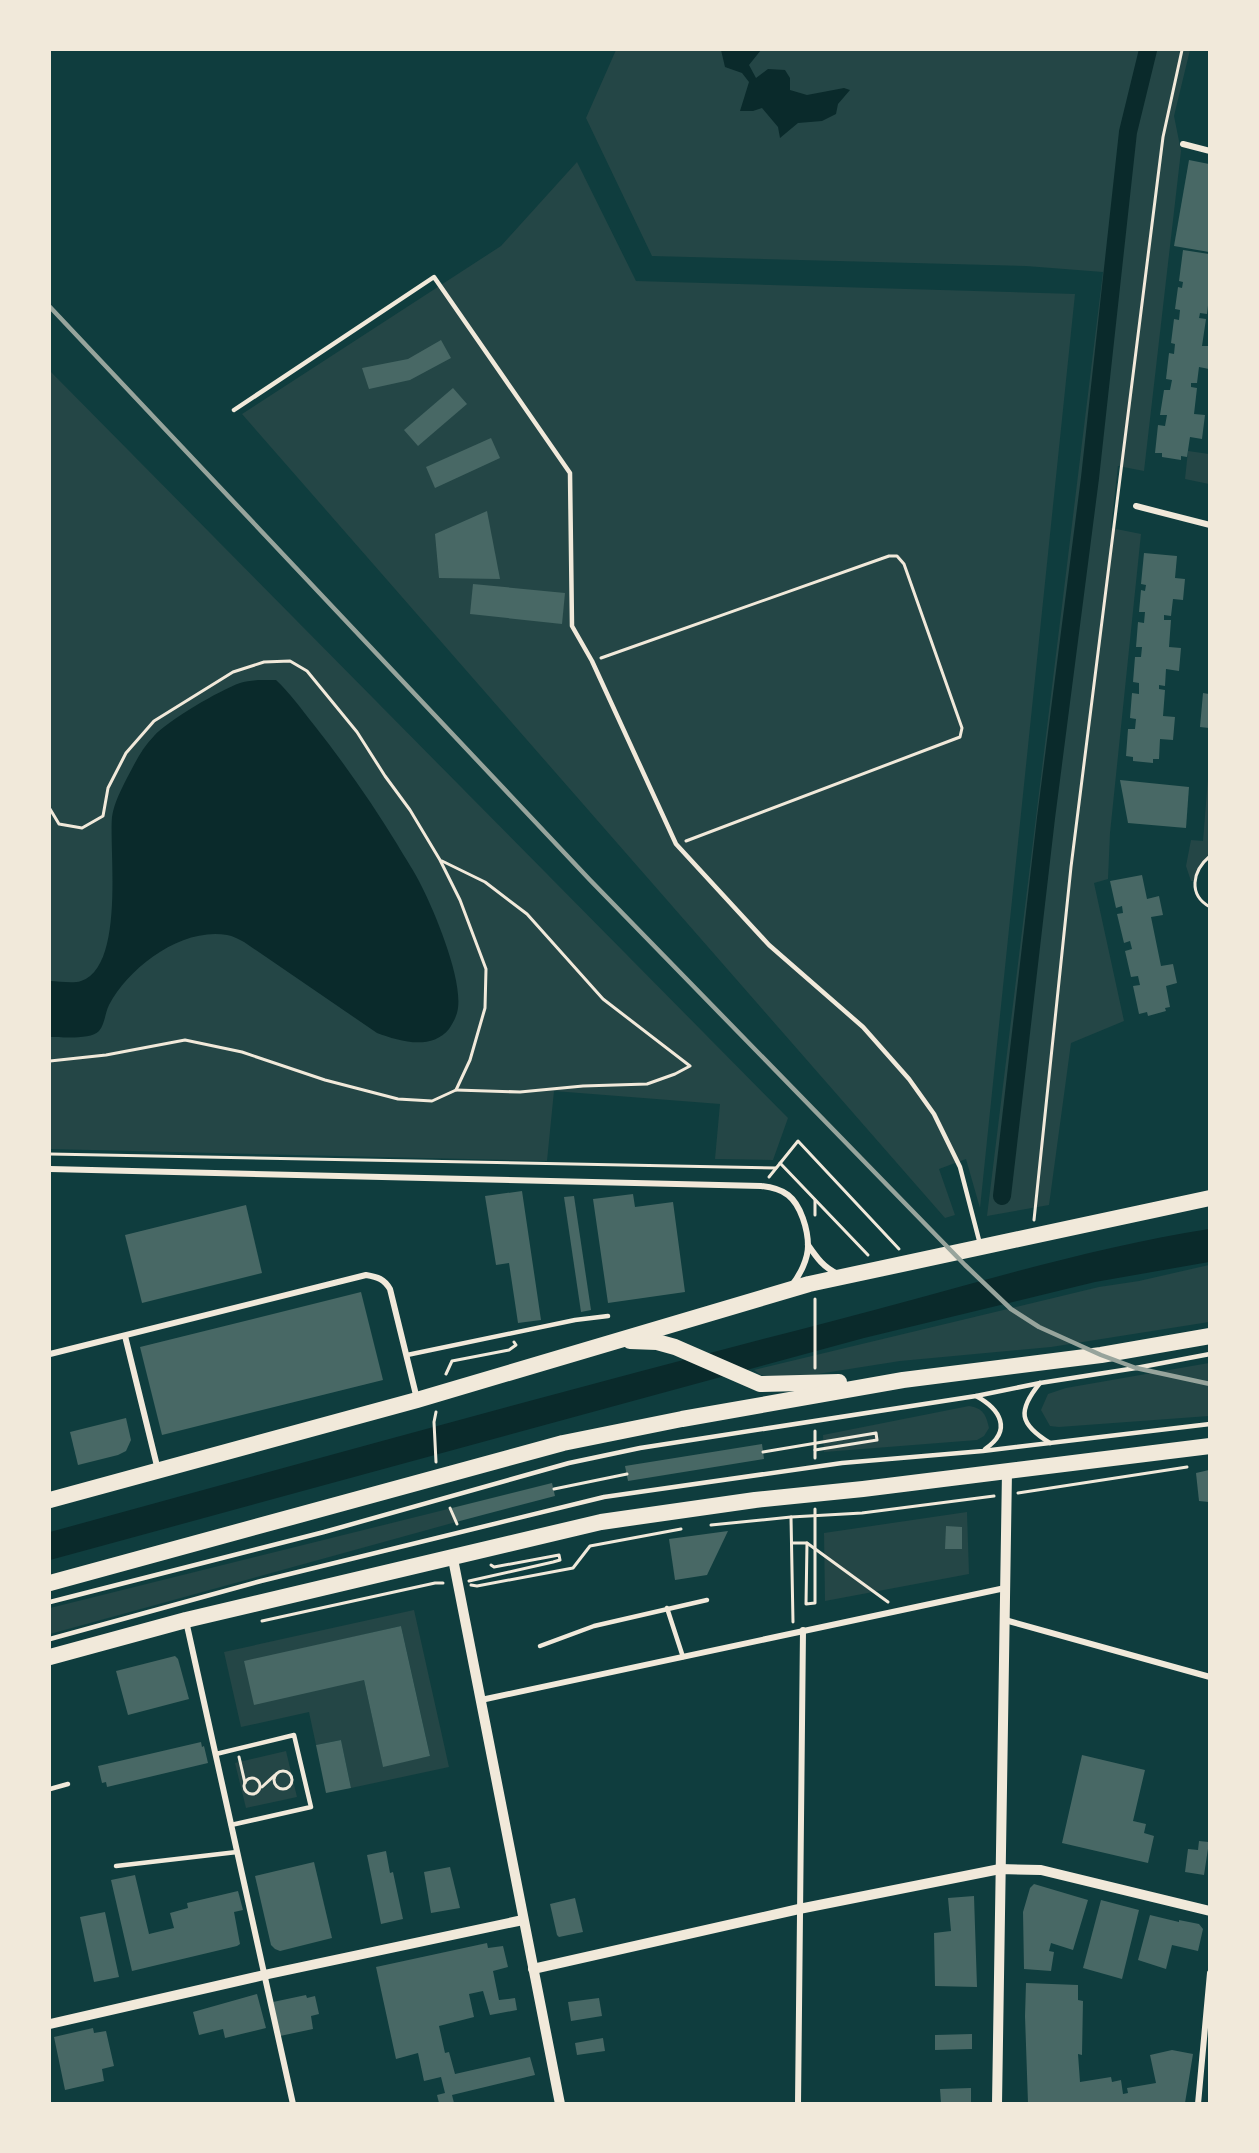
<svg xmlns="http://www.w3.org/2000/svg" width="1259" height="2153" viewBox="0 0 1259 2153" font-family="'DM Sans',sans-serif">
<style>
.green{fill:#244646;fill-rule:evenodd}
.water{fill:#0a2a2b}
.lines{fill:none;stroke-linecap:round;stroke-linejoin:round}
.canal{stroke:#0a2a2b;stroke-width:18}
.building{fill:#486865}
.path{stroke:#f1e9da;stroke-width:3}
.service{stroke:#f1e9da;stroke-width:4.5}
.minor{stroke:#f1e9da;stroke-width:6}
.tertiary{stroke:#f1e9da;stroke-width:10}
.trunk{stroke:#f1e9da;stroke-width:16}
.rail{stroke:#97a49c;stroke-width:4.5}
</style>
<rect width="100%" height="100%" fill="#0f3d3e"/>
<!-- green -->
<g class="green">
<polygon points="616,50 1190,50 1174,116 1181,151 1144,471 1118,466 1111,528 1141,534 1110,833 1108,879 1094,883 1124,1021 1071,1043 1049,1205 987,1216 1103,272 1026,266 652,256 586,118"/>
<polygon points="577,162 636,281 1075,294 980,1208 966,1159 939,1169 955,1215 945,1218 242,414 501,246"/>
<polygon points="50,371 788,1118 773,1160 715,1159 720,1104 554,1091 547,1161 50,1149"/>
<polygon points="1188,451 1209,454 1209,484 1185,479"/>
<polygon points="1209,766 1209,856 1200,865 1194,881 1191,881 1186,866 1191,840 1203,841"/>
<polygon points="1209,1265 1209,1322 1051,1347 900,1361 805,1376 782,1378 761,1375 754,1370 1099,1287 1139,1281"/>
<polygon points="1209,1363 1209,1416 1059,1427 1050,1426 1041,1410 1048,1394 1066,1388"/>
<path d="M969,1406C983,1408 986,1415 989,1428L984,1436L977,1440L824,1452L823,1435Z"/>
<polygon points="452,1508 456,1522 50,1634 50,1608"/>
<polygon points="967,1512 969,1574 825,1601 824,1533"/>
<path d="M414,1610L449,1767L351,1788L341,1740L316,1745L309,1712L241,1727L224,1652ZM401,1626L430,1756L383,1766L364,1680L244,1662Z"/>
<polygon points="286,1751 297,1797 246,1808 235,1763"/>
</g>
<!-- water -->
<g class="water">
<polygon points="721,50 761,50 749,65 756,78 768,69 785,70 790,78 790,90 807,95 844,88 850,90 838,104 836,114 822,121 798,123 780,138 778,127 762,108 753,111 740,111 749,82 742,73 725,67"/>
<path d="M258,680H276C290,693 302,710 314,725C344,763 372,803 397,844C405,858 415,872 422,887C436,915 462,978 458,1008C457,1016 453,1023 449,1029C431,1051 399,1041 377,1033L244,942C238,939 233,936 227,935C182,927 129,967 109,1005C105,1013 105,1024 99,1031C91,1040 61,1037 50,1037V981C59,981 72,984 81,981C125,966 109,852 112,817C114,803 121,790 127,778C135,763 142,748 154,736C167,721 220,690 240,683C245,681 252,681 258,680Z"/>
<path d="M1209,1229V1262L1095,1282L864,1338L50,1560V1532C309,1461 569,1389 829,1322C955,1290 1081,1249 1209,1229Z"/>
</g>
<g class="lines">
<!-- canal -->
<polyline class="canal" points="1002,1196 1046,818 1090,478 1128,132 1148,50"/>
</g>
<!-- building -->
<g class="building">
<polygon points="1189,160 1209,164 1209,252 1174,246"/>
<polygon points="1183,250 1209,254 1209,297 1207,314 1200,313 1199,318 1206,319 1202,346 1209,346 1209,369 1199,367 1197,383 1191,383 1191,387 1197,388 1194,414 1205,415 1202,439 1190,437 1187,457 1181,456 1181,460 1162,457 1162,453 1155,453 1158,425 1165,426 1167,415 1160,415 1164,390 1170,390 1172,380 1166,379 1169,353 1174,354 1175,344 1171,343 1174,319 1179,320 1180,310 1175,309 1178,287 1182,288 1183,282 1179,281"/>
<polygon points="441,340 451,358 410,380 369,389 362,368 408,359"/>
<polygon points="453,388 467,404 418,446 404,430"/>
<polygon points="491,438 500,458 435,488 426,467"/>
<polygon points="487,511 500,579 439,578 435,534"/>
<polygon points="1144,553 1177,556 1175,578 1185,579 1183,600 1173,599 1171,616 1164,615 1164,620 1171,620 1169,647 1181,648 1179,671 1166,669 1165,686 1159,685 1159,689 1165,690 1163,716 1175,717 1173,740 1160,739 1159,759 1153,759 1153,763 1133,761 1133,757 1126,756 1128,729 1135,729 1136,719 1130,718 1132,693 1139,694 1139,683 1133,682 1135,657 1141,657 1142,647 1136,647 1138,622 1144,623 1145,612 1139,612 1141,590 1145,591 1146,585 1141,584"/>
<polygon points="473,584 565,593 562,624 470,614"/>
<polygon points="1203,693 1209,694 1209,728 1200,727"/>
<polygon points="1120,780 1189,787 1186,828 1128,823"/>
<polygon points="1142,875 1147,899 1159,896 1163,915 1151,917 1161,966 1173,964 1177,983 1166,986 1170,1007 1165,1008 1166,1011 1148,1016 1147,1012 1139,1014 1133,986 1140,985 1138,976 1131,977 1125,951 1132,949 1130,941 1124,943 1117,914 1123,913 1122,906 1116,908 1110,881"/>
<polygon points="522,1191 541,1320 518,1323 509,1263 496,1265 485,1196"/>
<polygon points="633,1194 635,1207 673,1202 685,1292 608,1303 593,1199"/>
<polygon points="574,1196 591,1310 581,1312 564,1197"/>
<polygon points="246,1205 262,1273 142,1303 125,1235"/>
<polygon points="361,1292 383,1380 162,1435 140,1347"/>
<polygon points="126,1418 131,1440 126,1451 118,1455 78,1465 70,1432"/>
<polygon points="762,1444 764,1459 628,1481 625,1466"/>
<polygon points="1209,1470 1209,1502 1199,1501 1196,1473"/>
<polygon points="552,1483 555,1496 456,1522 452,1508"/>
<polygon points="946,1526 962,1527 962,1549 945,1549"/>
<polygon points="728,1531 707,1575 675,1580 669,1539"/>
<polygon points="401,1626 430,1756 383,1767 364,1680 254,1705 244,1661"/>
<polygon points="175,1656 178,1659 189,1699 128,1715 116,1671"/>
<polygon points="341,1740 351,1788 326,1793 316,1745"/>
<polygon points="201,1742 202,1747 204,1746 208,1763 107,1787 106,1782 102,1783 98,1766"/>
<polygon points="1082,1755 1145,1770 1133,1821 1146,1824 1144,1833 1154,1836 1148,1863 1062,1843"/>
<polygon points="1199,1841 1209,1842 1204,1875 1185,1872 1188,1849 1198,1850"/>
<polygon points="386,1851 390,1873 393,1872 403,1919 381,1924 367,1855"/>
<polygon points="314,1862 332,1938 280,1951 275,1949 271,1945 255,1876"/>
<polygon points="450,1867 460,1908 431,1913 424,1872"/>
<polygon points="135,1875 149,1934 174,1928 170,1913 188,1908 187,1903 238,1891 243,1910 234,1912 240,1944 237,1946 132,1971 111,1880"/>
<polygon points="1034,1884 1088,1900 1073,1950 1051,1943 1049,1951 1054,1952 1051,1971 1024,1969 1023,1912 1030,1888"/>
<polygon points="974,1896 977,1987 935,1986 934,1933 951,1931 948,1898"/>
<polygon points="575,1898 583,1932 559,1937 557,1935 550,1904"/>
<polygon points="1101,1900 1139,1910 1122,1979 1083,1968"/>
<polygon points="105,1912 119,1977 94,1982 80,1917"/>
<polygon points="1150,1915 1179,1922 1179,1920 1199,1924 1203,1929 1198,1951 1172,1945 1166,1969 1138,1960"/>
<polygon points="487,1943 488,1948 503,1946 508,1967 493,1971 499,2000 515,1998 517,2010 490,2015 483,1991 469,1994 474,2017 439,2026 445,2053 449,2052 455,2074 530,2057 535,2075 452,2095 454,2103 439,2103 437,2095 445,2093 441,2077 424,2081 418,2053 396,2059 376,1967"/>
<polygon points="1026,1983 1078,1985 1078,2000 1083,2001 1082,2055 1078,2054 1080,2082 1111,2077 1112,2082 1121,2080 1123,2094 1128,2093 1127,2088 1156,2083 1150,2055 1172,2050 1193,2054 1185,2103 1028,2103 1025,2016"/>
<polygon points="257,1994 266,2028 225,2038 223,2029 199,2035 193,2012"/>
<polygon points="306,1995 307,1998 315,1996 319,2014 311,2016 313,2029 280,2036 273,2002"/>
<polygon points="599,1998 602,2016 571,2021 568,2002"/>
<polygon points="93,2028 94,2033 106,2031 114,2066 102,2069 104,2081 65,2090 54,2037"/>
<polygon points="972,2034 972,2049 935,2050 935,2035"/>
<polygon points="603,2038 605,2051 577,2055 575,2043"/>
<polygon points="971,2088 971,2103 941,2103 940,2089"/>
</g>
<g class="lines">
<!-- path -->
<g class="path">
<polyline points="601,658 889,556 897,556 904,564 962,728 960,737 686,841"/>
<polyline points="50,809 59,824 82,828 103,816 108,788 126,753 154,721 233,672 264,662 290,661 307,671 357,732 385,776 410,810 440,860 460,900 486,969 485,1008 470,1060 456,1090 432,1101 398,1099 325,1080 242,1052 185,1040 106,1055 50,1061"/>
<path d="M1210,856C1192,871 1188,895 1210,907"/>
<polyline points="442,861 485,882 527,914 603,999 690,1066 675,1074 647,1084 583,1086 520,1092 456,1090"/>
<polyline points="50,1154 776,1168"/>
<polyline points="780,1163 868,1255"/>
<polyline points="769,1177 798,1141 899,1249"/>
<polyline points="815,1200 815,1215"/>
<polyline points="1034,1220 1071,867 1163,137 1182,50"/>
<polyline points="815,1299 815,1368"/>
<polyline points="446,1374 452,1361 509,1350 516,1345 514,1342"/>
<polyline points="436,1412 434,1422 436,1462"/>
<polyline points="815,1431 815,1458"/>
<polyline points="763,1452 876,1433 877,1440 815,1450"/>
<polyline points="554,1489 627,1474"/>
<polyline points="1018,1493 1187,1467"/>
<polyline points="450,1508 457,1524"/>
<polyline points="791,1517 793,1622"/>
<polyline points="711,1525 791,1517 862,1513 994,1496"/>
<polyline points="792,1543 807,1543 888,1602"/>
<polyline points="807,1543 806,1604 815,1603 815,1509"/>
<polyline points="469,1581 553,1562 560,1560 559,1555 494,1567 491,1565"/>
<polyline points="471,1585 477,1586 573,1568 590,1546 681,1529"/>
<polyline points="262,1621 435,1583 443,1583"/>
<polyline points="239,1757 245,1783"/>
<circle cx="283" cy="1780" r="9"/>
<circle cx="252" cy="1786" r="8"/>
<polyline points="262,1787 275,1775"/>
</g>
<!-- service -->
<g class="service">
<polyline points="234,410 434,277 570,473 572,626 592,661 676,844 769,945 863,1027 909,1079 934,1114 960,1167 980,1244"/>
<polyline points="407,1355 575,1320 608,1316"/>
<path d="M1040,1383C1017,1411 1019,1424 1050,1443"/>
<path d="M976,1396C1000,1409 1013,1430 985,1449"/>
<polyline points="50,1602 324,1532 569,1463 640,1448 976,1396 1040,1383 1136,1368 1210,1354"/>
<polyline points="667,1608 683,1657"/>
<polyline points="50,1639 261,1581 604,1497 842,1463 983,1451 1210,1424"/>
<polyline points="540,1646 594,1626 707,1600"/>
<polyline points="216,1754 294,1735 311,1807 231,1825"/>
<polyline points="50,1789 68,1784"/>
<polyline points="116,1866 237,1852"/>
</g>
<!-- minor -->
<g class="minor">
<polyline points="1183,144 1210,151"/>
<polyline points="1136,506 1210,525"/>
<path d="M50,1169L761,1186C771,1187 780,1189 788,1195C801,1205 808,1230 808,1246C808,1259 800,1275 792,1285"/>
<path d="M808,1245C817,1258 824,1268 838,1274"/>
<polyline points="125,1336 158,1470"/>
<path d="M50,1354L366,1275C378,1277 384,1279 390,1289L417,1399"/>
<polyline points="1005,1620 1210,1677"/>
<polyline points="186,1621 293,2104"/>
<polyline points="481,1700 1005,1588"/>
<polyline points="798,2104 803,1630"/>
<polyline points="1198,2104 1210,1973"/>
</g>
<!-- tertiary -->
<g class="tertiary">
<polyline points="453,1559 560,2104"/>
<polyline points="533,1969 799,1909 1000,1869 1041,1870 1210,1911"/>
<polyline points="50,2024 264,1975 523,1920"/>
<polyline points="997,2104 1007,1471"/>
</g>
<!-- trunk -->
<g class="trunk">
<polyline points="630,1341 657,1342 675,1347 760,1384 839,1382"/>
<polyline points="50,1500 417,1400 809,1284 1210,1198"/>
<polyline points="50,1583 563,1443 682,1419 903,1380 1101,1355 1210,1336"/>
<polyline points="50,1657 186,1620 601,1522 755,1500 863,1489 1210,1446"/>
</g>
<!-- rail -->
<polyline class="rail" points="50,307 590,880 965,1265 1011,1309 1039,1327 1101,1355 1136,1368 1210,1384"/>
</g>
<!-- border -->
<rect width="1259" height="2153" fill="none" stroke="#f1e9da" stroke-width="102"/>
</svg>
